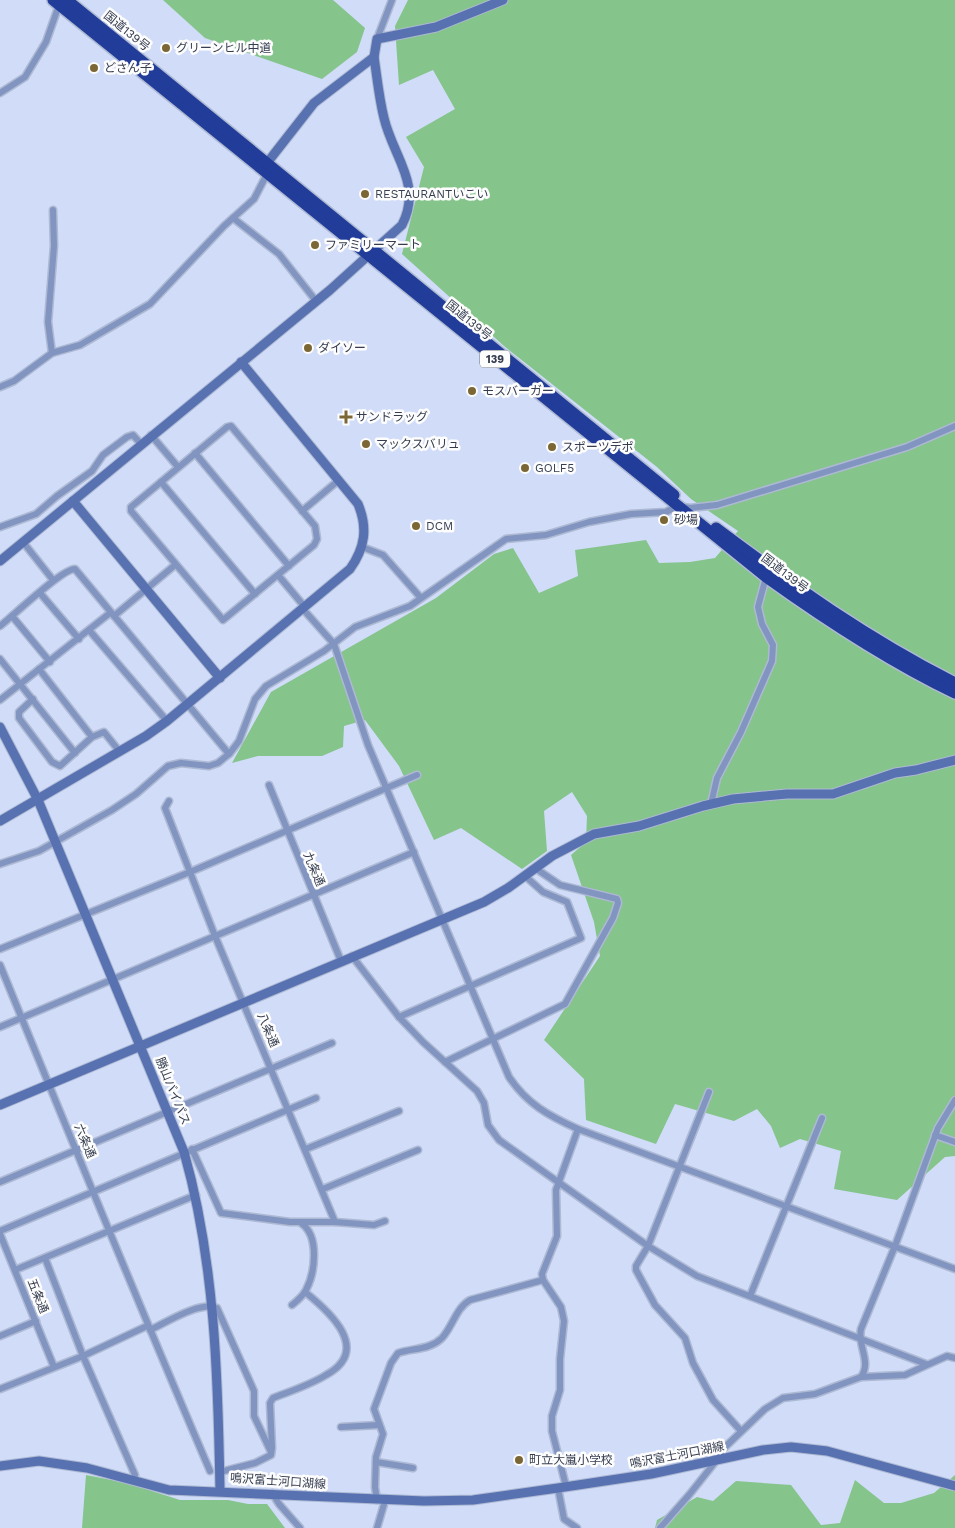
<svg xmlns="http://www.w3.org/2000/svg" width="955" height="1528" viewBox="0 0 955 1528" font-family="'Work Sans','Noto Sans JP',sans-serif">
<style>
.green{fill:#85c48b}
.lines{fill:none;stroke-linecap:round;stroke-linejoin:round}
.street-casing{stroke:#aeb9d3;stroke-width:9}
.secondary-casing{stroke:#aeb9d3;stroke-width:11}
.highway-casing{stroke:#aeb9d3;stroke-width:14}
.street{stroke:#8295c1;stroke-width:6}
.secondary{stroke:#5771b1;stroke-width:9}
.highway{stroke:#213c99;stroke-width:11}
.poi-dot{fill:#7b6635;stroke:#fdfdfd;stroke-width:2}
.labels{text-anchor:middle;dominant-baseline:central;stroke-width:5;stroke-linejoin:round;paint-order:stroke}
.shield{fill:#fdfdfd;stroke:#717783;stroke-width:1}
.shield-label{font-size:11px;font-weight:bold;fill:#353d4f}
.street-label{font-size:12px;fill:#353d4f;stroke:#fdfdfd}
.poi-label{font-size:12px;fill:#353d4f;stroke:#fdfdfd;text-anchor:start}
</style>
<rect width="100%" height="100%" fill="#d0dcf8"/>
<!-- green -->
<g class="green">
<polygon points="163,0 333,0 365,28 357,52 322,79 205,38"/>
<polygon points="408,0 955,0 955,1156 945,1157 897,1200 834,1189 841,1151 800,1139 780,1148 771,1126 757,1109 734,1121 675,1104 656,1144 586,1120 584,1079 544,1040 600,956 594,922 571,855 586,842 587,816 572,792 544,811 547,851 522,869 461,828 434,840 399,766 365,720 344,726 343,747 322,756 258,756 232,763 271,692 436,598 494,554 513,548 539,593 578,576 575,550 646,540 659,563 690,562 715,558 738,531 691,499 657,467 504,346 402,254 424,167 406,137 455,109 433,70 399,85 395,26"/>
<polygon points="86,1475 127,1483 180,1500 228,1500 248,1504 267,1504 285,1528 82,1528"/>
<polygon points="955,1475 955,1528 655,1528 657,1520 697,1497 713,1501 736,1481 791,1485 821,1525 840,1523 855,1480 884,1503 901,1503 934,1493"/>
</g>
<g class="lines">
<defs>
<g id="street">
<polyline points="377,39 392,0"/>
<polyline points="0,93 25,77 46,42 59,5"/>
<polyline points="233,218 279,254 316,301"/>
<polyline points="52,353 48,322 54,246 53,210"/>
<polyline points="0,387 14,381 52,353 80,345 150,304 224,226 254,199 267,174"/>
<polygon points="231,426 315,526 317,539 314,545 223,620 131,511 131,507 227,427"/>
<polyline points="151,435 178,467"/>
<polyline points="195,453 289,566"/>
<polyline points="161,482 255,594"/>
<polyline points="302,511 339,480"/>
<polyline points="0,527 36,514 57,496 92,471 103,455 127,437 133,435 141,444"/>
<polyline points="23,542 53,580"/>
<polyline points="362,547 383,555 421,598"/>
<polyline points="278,575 304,606"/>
<polyline points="40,593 79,639"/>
<path d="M302,608L334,644L368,745L509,1077C527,1104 549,1116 578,1129"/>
<polyline points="12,616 50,662"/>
<polyline points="114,616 175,565"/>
<path d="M0,626C13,616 63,568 75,569L229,754"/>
<polyline points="89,630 167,721"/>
<polyline points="0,659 75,753"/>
<polyline points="39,669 92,737"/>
<polyline points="33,699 19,712 19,718 52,762 60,766 92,737 104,732 120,752"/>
<polyline points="0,700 110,613"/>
<polyline points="269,785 341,961"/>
<polyline points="169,801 165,808 215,936 335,1222 374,1225 385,1221"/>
<polyline points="711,804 717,778 741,732 772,661 773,645 762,624 758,607 766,577"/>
<polyline points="0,864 39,851 112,810 136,794 168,766 181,763 209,766 218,763 230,753 239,741 255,699 266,686 324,651 355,627 410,606 506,539 546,535 589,522 631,514 666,512 677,506 690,508 717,505 907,447 955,426"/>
<polyline points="0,949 190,872 417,775"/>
<polyline points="352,956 399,1017 423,1042 477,1091 484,1103 488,1125 499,1140 648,1246 697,1276 926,1364"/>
<path d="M0,965C69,1134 138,1303 210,1471"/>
<polyline points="399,1017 581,938 567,902 543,892 525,876"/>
<polyline points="0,1027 414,852"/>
<polyline points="445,1062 565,1004 613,918 618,903 617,899 560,885 535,868"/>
<polyline points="709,1092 648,1246 636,1266 636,1270 655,1305 685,1338 693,1363 713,1400 741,1431"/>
<polyline points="935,1135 955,1142"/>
<polyline points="192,1149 221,1213 290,1222 335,1222"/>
<polyline points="306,1149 399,1111"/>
<polyline points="0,1182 332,1043"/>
<polyline points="323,1189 418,1150"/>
<polyline points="0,1231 316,1098"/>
<polyline points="0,1234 54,1367"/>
<polyline points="45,1258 83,1356 135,1475 134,1481"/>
<polyline points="15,1270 196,1195"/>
<polyline points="750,1296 822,1118"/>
<path d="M292,1305C297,1301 303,1296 306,1290C315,1273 320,1236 301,1223"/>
<path d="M150,1330C167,1322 200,1301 217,1308L254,1391V1416L271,1452"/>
<polyline points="0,1336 36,1321"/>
<polyline points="861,1377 905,1375 947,1356 955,1358"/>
<polyline points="0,1389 83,1356 147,1326"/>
<polyline points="341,1427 379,1425"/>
<polyline points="376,1462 413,1468"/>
<path d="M220,1472L255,1463L271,1455L272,1448L270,1403L273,1398C291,1391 310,1385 326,1375C372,1350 330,1312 305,1292"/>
<polyline points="566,1486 552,1431 552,1416 560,1390 560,1359 564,1321 561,1307 543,1280 542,1274 557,1236 556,1190 578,1129 955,1269"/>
<polyline points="558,1488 564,1519 577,1528"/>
<polyline points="272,1493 279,1504 300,1528"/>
<path d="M377,1500L375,1487L376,1457L383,1434L374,1409L391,1363L398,1353C413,1348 430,1350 442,1338C453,1326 456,1308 470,1300L543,1280"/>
<polyline points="377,1528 385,1501"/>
<path d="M660,1528L689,1495L716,1461L723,1449L765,1409L783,1398L815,1394L861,1377C872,1362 857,1345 861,1329L895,1246L938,1128L955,1100"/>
</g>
<g id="secondary">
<polyline points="267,168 267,163 314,103 374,57 377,39 436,27 503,0"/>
<polyline points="73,501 220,678"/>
<path d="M0,561L330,290L402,225C423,184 393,157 384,118C379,98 377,77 374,57"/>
<path d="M0,727L38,800L184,1152C215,1261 218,1377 220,1490"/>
<path d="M0,821L146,736L167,721L350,569C365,548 368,528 358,504L241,362"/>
<polyline points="0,1105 484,902 508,888 552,856 594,834 639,826 703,806 733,799 787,794 833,794 895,773 916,770 955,760"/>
<polyline points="0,1466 39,1461 87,1468 169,1490 424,1501 473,1500 558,1488 651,1474 763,1450 791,1447 827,1451 955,1486"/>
</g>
<g id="highway">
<path d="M53,0L766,577C826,620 888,661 955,693"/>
<polyline points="67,0 674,495"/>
<path d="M716,528C795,587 867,638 955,683"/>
</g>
</defs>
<!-- street casing -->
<use href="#street" class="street-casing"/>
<!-- secondary casing -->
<use href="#secondary" class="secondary-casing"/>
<!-- highway casing -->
<use href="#highway" class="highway-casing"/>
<!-- street -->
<use href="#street" class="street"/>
<!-- secondary -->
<use href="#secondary" class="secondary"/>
<!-- highway -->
<use href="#highway" class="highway"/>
</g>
<!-- markers -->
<g class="poi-dot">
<circle cx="166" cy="48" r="5"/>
<circle cx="94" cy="68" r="5"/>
<circle cx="365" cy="194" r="5"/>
<circle cx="315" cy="245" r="5"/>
<circle cx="308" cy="348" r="5"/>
<circle cx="472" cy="391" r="5"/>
<path d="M343.5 409.5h5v5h5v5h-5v5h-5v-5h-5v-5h5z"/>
<circle cx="366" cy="444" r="5"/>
<circle cx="552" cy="447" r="5"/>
<circle cx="525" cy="468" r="5"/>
<circle cx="664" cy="520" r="5"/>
<circle cx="416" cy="526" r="5"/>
<circle cx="519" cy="1460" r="5"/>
</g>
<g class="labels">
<!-- shield labels -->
<rect class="shield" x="480" y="350.5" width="30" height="17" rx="4"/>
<g class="shield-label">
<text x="495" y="359">139</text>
</g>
<!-- street labels -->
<g class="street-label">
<text transform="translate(127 31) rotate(39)">国道139号</text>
<text transform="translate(469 320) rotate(39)">国道139号</text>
<text transform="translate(785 573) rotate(37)">国道139号</text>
<text transform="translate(314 869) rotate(67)">九条通</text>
<text transform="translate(268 1030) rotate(67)">八条通</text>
<text transform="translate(173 1091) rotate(68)">勝山バイパス</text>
<text transform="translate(85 1141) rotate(67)">六条通</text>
<text transform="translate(38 1296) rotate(68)">五条通</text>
<text transform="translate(677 1455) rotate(-11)">鳴沢富士河口湖線</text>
<text transform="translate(278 1481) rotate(4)">鳴沢富士河口湖線</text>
</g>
<!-- poi labels -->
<g class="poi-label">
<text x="176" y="48">グリーンヒル中道</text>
<text x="104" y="68">どさん子</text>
<text x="375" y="194">RESTAURANTいこい</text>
<text x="325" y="245">ファミリーマート</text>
<text x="318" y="348">ダイソー</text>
<text x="482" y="391">モスバーガー</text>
<text x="356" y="417">サンドラッグ</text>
<text x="376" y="444">マックスバリュ</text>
<text x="562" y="447">スポーツデポ</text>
<text x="535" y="468">GOLF5</text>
<text x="674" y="520">砂場</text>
<text x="426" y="526">DCM</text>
<text x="529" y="1460">町立大嵐小学校</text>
</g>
</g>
</svg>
